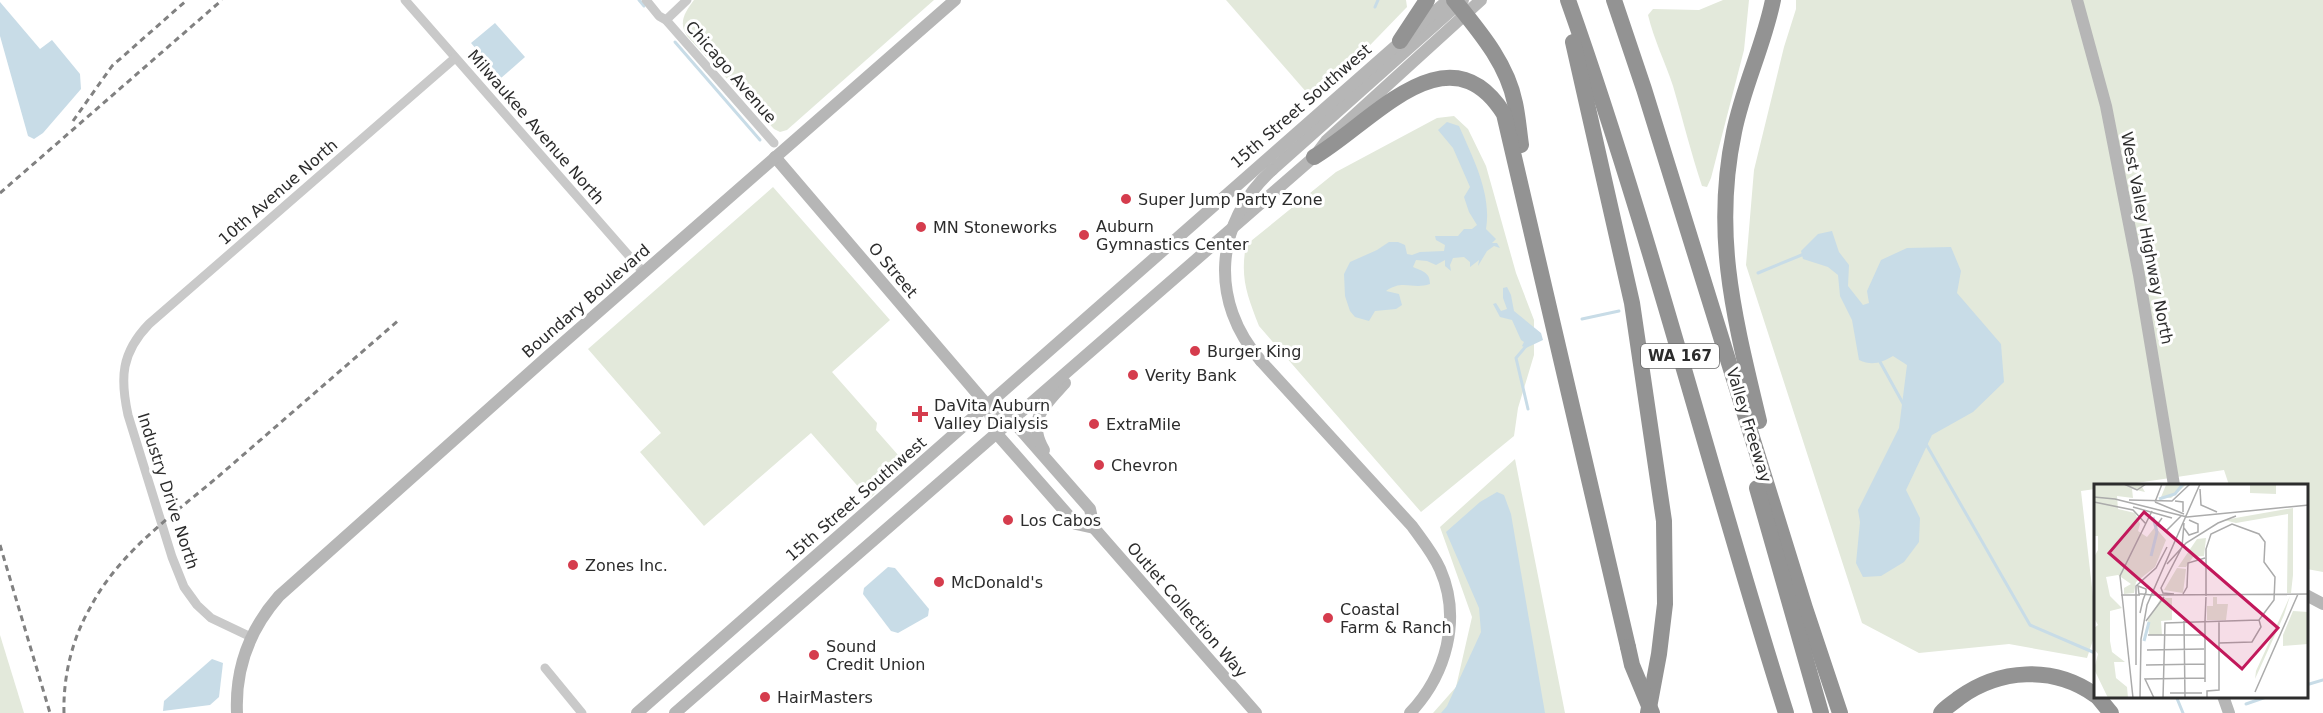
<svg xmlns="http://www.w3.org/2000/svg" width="2323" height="713" viewBox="0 0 2323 713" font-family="'DejaVu Sans',sans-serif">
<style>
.green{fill:#e3e9db}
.water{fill:#c8dce7}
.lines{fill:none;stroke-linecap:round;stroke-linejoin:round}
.stream{stroke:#c8dce7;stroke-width:3}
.street{stroke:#c9c9c9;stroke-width:9}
.secondary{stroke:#b6b6b6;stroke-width:12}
.highway{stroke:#939393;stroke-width:16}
.rail{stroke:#818181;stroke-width:3;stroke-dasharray:6 4.5;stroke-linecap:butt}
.secondary-bridge{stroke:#b6b6b6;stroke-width:12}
.highway-bridge{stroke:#939393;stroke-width:16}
.poi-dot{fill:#d53c4d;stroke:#fff;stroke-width:2}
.labels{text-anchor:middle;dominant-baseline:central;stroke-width:6;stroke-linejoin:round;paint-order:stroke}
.shield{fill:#fff;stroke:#6b6b6b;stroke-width:1.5}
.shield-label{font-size:15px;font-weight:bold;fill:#2c2c2c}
.street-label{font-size:16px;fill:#2c2c2c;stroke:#fff}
.poi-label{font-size:16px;fill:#2c2c2c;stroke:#fff;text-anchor:start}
.inset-river{fill:none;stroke:#c8dce7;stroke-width:3}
.inset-road{fill:none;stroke:#ababab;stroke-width:1.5}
.view{fill:#c2185b;fill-opacity:0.15;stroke:#c2185b;stroke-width:3}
.inset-edge{fill:none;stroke:#2c2c2c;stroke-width:3}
</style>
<rect width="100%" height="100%" fill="#fff"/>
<!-- green -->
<g class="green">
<path d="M694,0H934L787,130L780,132L774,129L687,36C678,22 685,12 694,0Z"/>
<polygon points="1226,0 1406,0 1407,7 1315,102"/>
<path d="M1723,0H1749L1744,50L1711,178L1707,187L1702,186C1691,153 1683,120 1673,86C1665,62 1654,40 1648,15L1653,9L1699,10Z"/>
<polygon points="1796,0 2323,0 2323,572 2307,569 2306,485 2229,485 2224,470 2123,485 2095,485 2095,489 2081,491 2095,614 2095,634 2087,658 2009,644 1919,653 1862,623 1746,265 1754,170 1784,47 1796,9"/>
<path d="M1454,116L1468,129L1486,166L1516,273L1534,320V355L1518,408L1514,436L1421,512L1259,326C1247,295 1240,278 1246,245L1336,172L1437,118Z"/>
<polygon points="773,187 890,320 832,372 877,423 876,430 906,464 869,499 811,433 704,526 640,452 661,433 588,349"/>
<polygon points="1515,459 1565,713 1433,713 1456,687 1472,617 1440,527"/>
<polygon points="0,635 24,713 0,713"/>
</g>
<!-- water -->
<g class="water">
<polygon points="0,2 40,49 52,40 80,74 81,89 43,133 34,139 28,136 0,36"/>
<polygon points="495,23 525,57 501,78 471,43"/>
<path d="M1447,122L1459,126C1473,158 1492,194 1486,229L1496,239L1492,243H1497L1500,248L1494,246L1487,251L1478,266L1479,260L1470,267V262L1464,257L1453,258L1450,265L1451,271L1445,266V260L1436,265L1427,261L1416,260L1413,267C1422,271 1430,272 1430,284C1412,290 1403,279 1386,291L1399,294L1402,305L1396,309L1375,311L1369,321L1355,317L1350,311L1345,296L1344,274L1350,262L1377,250L1389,242H1398L1405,245L1407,254L1412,255L1420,252L1444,251L1445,245L1436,240L1435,236H1458L1464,229H1472L1477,225L1469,212L1464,197L1470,187L1453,148L1438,130Z"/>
<path d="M1832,231L1839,252L1849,265L1848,286L1863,305L1869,303L1867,291L1881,260L1907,248L1951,247L1961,271L1957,293L2001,344L2004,382L1973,412L1932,435L1906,490L1920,518L1919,542L1904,562L1881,576L1863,577L1856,563L1860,522L1858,510L1899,428L1907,365L1893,356C1881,363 1872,366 1859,360L1852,320L1840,296L1838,275L1828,267L1803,259L1801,251L1818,234Z"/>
<polygon points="1507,287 1511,295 1514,311 1541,333 1543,340 1526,348 1522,346 1524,342 1521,340 1512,320 1500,317 1493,304 1496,303 1501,311 1507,309 1503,298 1503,288"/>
<polygon points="1497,492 1504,495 1511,514 1545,713 1441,713 1447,706 1481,632 1479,608 1446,532 1480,502"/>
<polygon points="888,567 895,568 929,609 928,616 898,633 891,631 863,594 864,588"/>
<polygon points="212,659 223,663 219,697 210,705 163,711 164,701"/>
</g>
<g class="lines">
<!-- stream -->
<g class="stream">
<polyline points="639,0 644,6"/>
<polyline points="1375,7 1378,0"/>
<polyline points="675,42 760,140"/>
<polyline points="1758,273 1804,254"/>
<polyline points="1582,319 1619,311"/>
<polyline points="1527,345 1516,358 1528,409"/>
<polyline points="1879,360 1905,407"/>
<polyline points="1926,444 2030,625 2095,653"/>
<polyline points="2306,685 2323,680"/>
<polyline points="2176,696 2183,713"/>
<polyline points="2246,704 2269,696"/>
</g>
<!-- street -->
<g class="street">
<polyline points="405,0 644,273"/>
<polyline points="646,0 659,16 666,20 774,143"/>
<polyline points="666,20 687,0"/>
<path d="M251,637L211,618L197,605L184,587L172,557L128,415C120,378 121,353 149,324L455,58"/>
<polyline points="545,668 582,713"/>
</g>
<!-- secondary -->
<g class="secondary">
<polyline points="2077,0 2106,106 2139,275 2174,485"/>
<polyline points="775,157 987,405 1012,420 1090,509 1094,528 1256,713"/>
<polyline points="1272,170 1463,0"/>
<path d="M1261,361L1412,526C1422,540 1433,553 1440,569C1462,619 1446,675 1410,713"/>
<polyline points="987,405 996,433 1011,450 1076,524 1094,528"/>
<path d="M1044,450C1026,420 1045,405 1065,383"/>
<polyline points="2306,595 2323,604"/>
<polyline points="2223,696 2229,713"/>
<path d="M237,713C235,669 250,629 279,596L547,357L955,0"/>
<polyline points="637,713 1448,0"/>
<polyline points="675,713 1314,157 1326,141 1481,0"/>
</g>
<!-- highway -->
<g class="highway">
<path d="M1454,0C1479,31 1507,63 1515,103C1518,117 1519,131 1521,145"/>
<path d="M1568,0C1651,234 1711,476 1786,713"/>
<polyline points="1614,0 1644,89 1805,608 1840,713"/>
<polyline points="1400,41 1427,0"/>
<polyline points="1573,42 1632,303 1664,521 1665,604 1659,654 1648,713"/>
<path d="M1314,157C1371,124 1448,25 1504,114L1628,647"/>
<path d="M1759,421C1735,320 1712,236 1734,132C1743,87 1764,45 1773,0"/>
<polyline points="1757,488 1821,713"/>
<polyline points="2097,696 2111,713"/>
<path d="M1941,713C1946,707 1953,703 1959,698C1999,669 2053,665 2095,695"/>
</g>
<!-- rail -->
<g class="rail">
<polyline points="73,121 112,66 187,0"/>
<polyline points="0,193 222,0"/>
<polyline points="0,545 50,713"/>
<path d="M64,713C63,677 72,639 90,608C119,552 173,515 220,475C280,423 340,371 400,319"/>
</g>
<!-- secondary-bridge -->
<path class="secondary-bridge" d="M1261,361C1209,302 1214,223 1272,170"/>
<!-- highway-bridge -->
<polyline class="highway-bridge" points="1628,647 1632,665 1652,713"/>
</g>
<!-- markers -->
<g class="poi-dot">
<circle cx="1126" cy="199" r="6"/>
<circle cx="921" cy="227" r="6"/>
<circle cx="1084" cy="235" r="6"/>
<circle cx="1195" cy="351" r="6"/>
<circle cx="1133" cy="375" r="6"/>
<path d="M917 405h6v6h6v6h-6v6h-6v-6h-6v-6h6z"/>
<circle cx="1094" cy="424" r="6"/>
<circle cx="1099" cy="465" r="6"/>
<circle cx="1008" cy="520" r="6"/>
<circle cx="573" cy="565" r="6"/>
<circle cx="939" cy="582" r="6"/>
<circle cx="1328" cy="618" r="6"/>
<circle cx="814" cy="655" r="6"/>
<circle cx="765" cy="697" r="6"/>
</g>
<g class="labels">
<!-- shield labels -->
<rect class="shield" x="1641" y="344" width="78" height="24" rx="4.5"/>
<g class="shield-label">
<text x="1680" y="356">WA 167</text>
</g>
<!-- street labels -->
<g class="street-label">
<text transform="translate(731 72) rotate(49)">Chicago Avenue</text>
<text transform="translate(1301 106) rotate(-41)">15th Street Southwest</text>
<text transform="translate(536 127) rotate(49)">Milwaukee Avenue North</text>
<text transform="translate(278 192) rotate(-41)">10th Avenue North</text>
<text transform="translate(2147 238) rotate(79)">West Valley Highway North</text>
<text transform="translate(893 270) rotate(50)">O Street</text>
<text transform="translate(586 301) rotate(-41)">Boundary Boulevard</text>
<text transform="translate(1749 425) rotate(73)">Valley Freeway</text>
<text transform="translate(168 491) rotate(72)">Industry Drive North</text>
<text transform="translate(856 499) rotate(-41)">15th Street Southwest</text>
<text transform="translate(1187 610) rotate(49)">Outlet Collection Way</text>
</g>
<!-- poi labels -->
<g class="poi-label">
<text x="1138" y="199">Super Jump Party Zone</text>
<text x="1096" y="226">Auburn<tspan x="1096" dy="18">Gymnastics Center</tspan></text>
<text x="933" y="227">MN Stoneworks</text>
<text x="1207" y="351">Burger King</text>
<text x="1145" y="375">Verity Bank</text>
<text x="934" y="405">DaVita Auburn<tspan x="934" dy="18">Valley Dialysis</tspan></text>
<text x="1106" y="424">ExtraMile</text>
<text x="1111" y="465">Chevron</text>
<text x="1020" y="520">Los Cabos</text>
<text x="585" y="565">Zones Inc.</text>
<text x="951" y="582">McDonald's</text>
<text x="1340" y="609">Coastal<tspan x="1340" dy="18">Farm &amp; Ranch</tspan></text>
<text x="826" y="646">Sound<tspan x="826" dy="18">Credit Union</tspan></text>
<text x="777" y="697">HairMasters</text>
</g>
</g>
<!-- overview -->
<g transform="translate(2094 484)">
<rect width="214" height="214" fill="#fff"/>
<path d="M0,0H52L48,3L51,8L38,5L39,14L23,12L24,25L41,29L46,40L44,47L53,53L61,43L72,56L61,83L42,98L40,109L30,110V104L37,100L24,91L12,93L16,112L28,124L16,127V157L18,168L31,178H20L22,194L33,203L34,214H14L0,185L4,170L0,165V144L4,141L0,134V73L4,66V52H0ZM93,0L77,14L67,13L72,1ZM156,0H182V10L156,9ZM199,24V91L197,109H193L194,30L142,39L130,36ZM112,54L110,72L99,73L92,83H84L103,55ZM83,84L92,85L89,109L70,106ZM196,112L190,131L161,195L162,187ZM119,113H123V120H134L132,136H113V122H119ZM67,114H78V136L67,137L68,151H55L54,136ZM199,127L214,128V160L189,162V151Z" fill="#e3e9db"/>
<path class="inset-river" d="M65,15L81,10L89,0M57,72L63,48L59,33M50,157L55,138"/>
<path class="inset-road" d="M30,0L43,6L52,0M106,5L107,21L123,28M0,13L21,15L93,33L215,21M35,16L78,17L96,0M81,17L89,18V28M0,18L39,26L52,40M61,18L68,0M61,18L90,30M39,23L78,34M68,34L63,41L72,47L87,32M90,44L95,51L104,48V40L95,36M73,80L92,59L124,39L142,32M80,110L69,109L67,104L88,63L90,39M89,110L93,103L94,79L111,74M27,111H46M56,111L215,110M112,112V65L117,50L138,40L165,50L171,58L170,78L181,93L180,116L165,136M46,129L49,116L52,108V105L44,102L45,110H48L58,111M52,137L70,113M90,137L91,214M111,137L112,113M111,138V198M54,151H111M125,159L158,158L167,143L165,136M53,166L110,165M42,181V102L62,84L73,63M52,181L111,180M161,208L204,110M76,209H108M39,214L26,92L58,27M46,214L47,155L53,121L106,0M60,214L51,195L111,194M69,214L71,139L165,136M113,214V207L125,206V137"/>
<path class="view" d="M50,28L184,144L148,185L15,69Z"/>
<rect width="214" height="214" class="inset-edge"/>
</g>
</svg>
